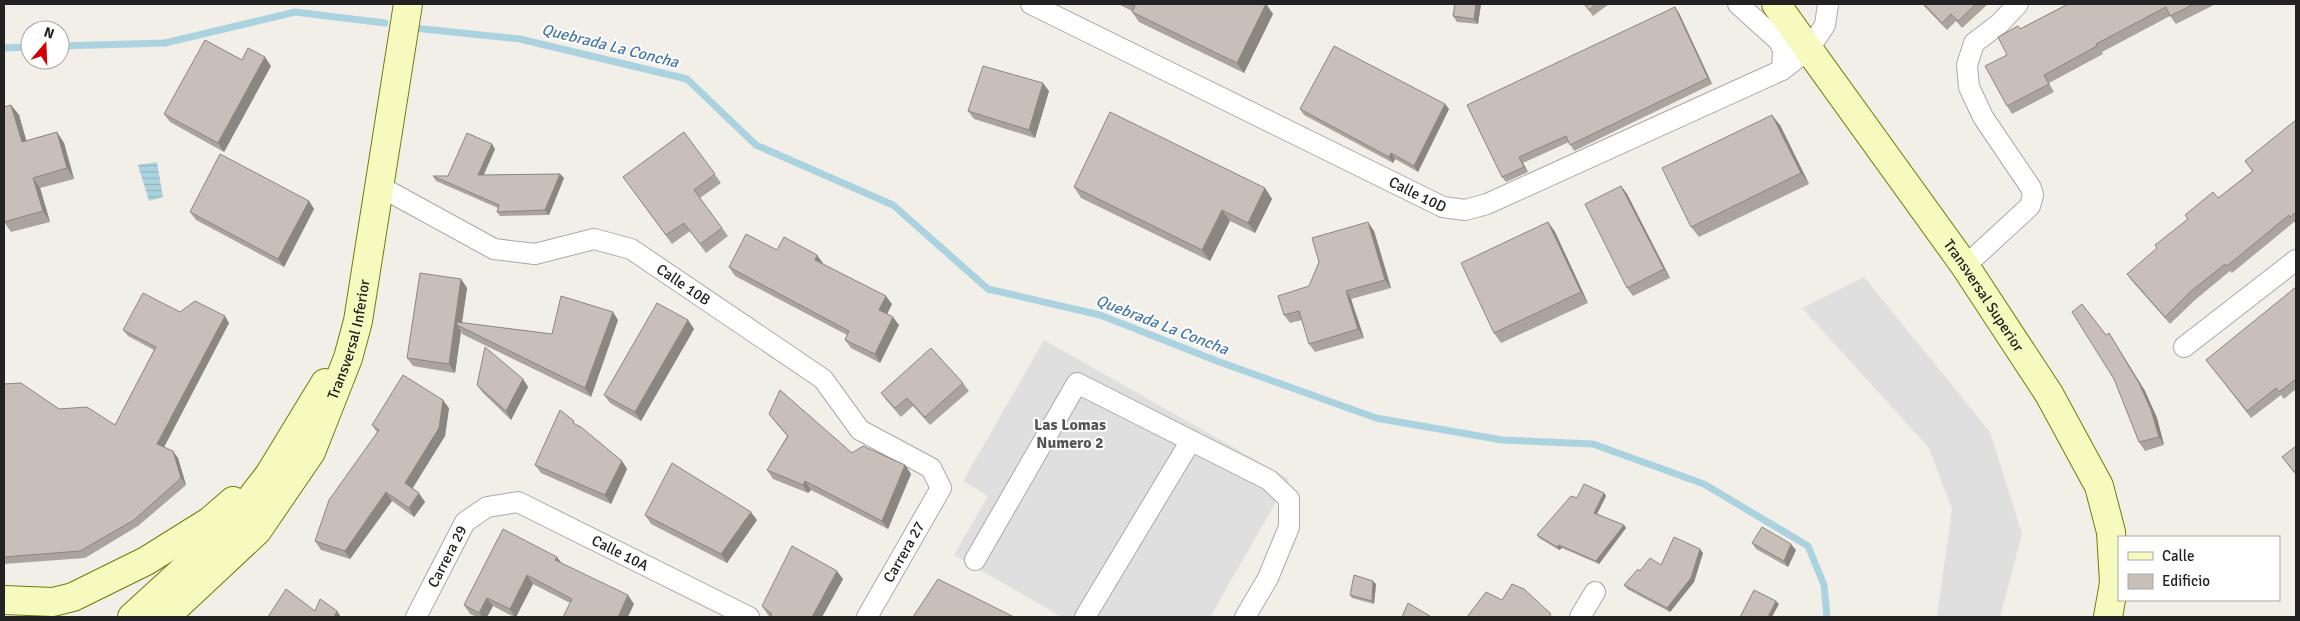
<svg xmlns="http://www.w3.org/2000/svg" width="2300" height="621" viewBox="0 0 2300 621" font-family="Signika,sans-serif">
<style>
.residential{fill:#e0dfdf}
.water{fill:url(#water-rules)}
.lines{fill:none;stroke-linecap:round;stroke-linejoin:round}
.stream{stroke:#aad3df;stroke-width:7}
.street-casing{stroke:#a9a9a9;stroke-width:22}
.secondary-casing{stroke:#707d05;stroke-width:30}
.street{stroke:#fff;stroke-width:20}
.secondary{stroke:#f7fabf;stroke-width:28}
.wall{fill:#aba49e}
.shaded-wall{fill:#8b8681}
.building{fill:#c7bfb8;stroke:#8b8681}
.labels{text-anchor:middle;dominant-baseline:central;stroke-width:4;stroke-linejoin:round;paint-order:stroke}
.street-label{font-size:15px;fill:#222;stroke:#fff}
.water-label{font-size:16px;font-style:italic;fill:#4a7aab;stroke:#fff}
.neighbourhood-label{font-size:16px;font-weight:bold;fill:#555;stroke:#fff}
</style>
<defs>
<pattern id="water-rules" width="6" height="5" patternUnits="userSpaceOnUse" patternTransform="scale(1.25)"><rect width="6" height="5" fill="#aad3df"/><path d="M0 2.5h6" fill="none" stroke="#92b5bf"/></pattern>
</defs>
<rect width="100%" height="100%" fill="#f2efe9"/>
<!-- residential -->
<g class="residential">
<polygon points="1864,277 1990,432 2022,534 2000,617 1937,617 1952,509 1929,448 1802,308"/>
<polygon points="1044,340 1289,479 1210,617 1062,617 954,555 988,496 963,481"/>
</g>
<!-- water -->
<polygon class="water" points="157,162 163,197 149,201 138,165"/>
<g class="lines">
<!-- stream -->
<g class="stream">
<polyline points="414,28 520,39 687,79 756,145 893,205 988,289 1100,315 1217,361 1376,418 1502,440 1593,444 1704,484 1808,546 1824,585 1827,617"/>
<polyline points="60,46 165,43 295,12 385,23"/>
<polyline points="4,48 30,47"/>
</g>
<defs>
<g id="street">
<path id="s1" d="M1031,4L1443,207L1465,210L1487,204L1782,70L1809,49L1825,25L1828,4"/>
<polyline points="1738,4 1779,41 1783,50 1782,70"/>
<path id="s2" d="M379,186L494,249L535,254L594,239L631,249L823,379L860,430L931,468L941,488L867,617"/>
<polyline points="1965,266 2030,206 2033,195 2031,188 1983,117 1969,87 1967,65 1974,43 1999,24 2018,4"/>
<polyline points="2184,347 2296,260"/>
<polyline points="975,560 1077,383 1269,480 1289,499 1289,527 1268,578 1245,617"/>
<path id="s3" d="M416,617L465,522L487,507L518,502L749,617"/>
<polyline points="1085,617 1190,442"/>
<polyline points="1580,617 1595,592"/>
</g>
<g id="secondary">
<path id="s4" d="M1776,4L1965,266L2049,394L2099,486L2111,532L2114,583L2108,617"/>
<polyline points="4,600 53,602 73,597 146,561 210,521 233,501"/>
<polyline points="132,617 224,533 269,475 325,383"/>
<path id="s5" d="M165,617L257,531L311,452L348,358L358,321L408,4"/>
</g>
</defs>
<!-- street casing -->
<use href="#street" class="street-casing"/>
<!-- secondary casing -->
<use href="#secondary" class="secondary-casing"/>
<!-- street -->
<use href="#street" class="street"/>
<!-- secondary -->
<use href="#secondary" class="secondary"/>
</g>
<!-- wall -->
<g class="wall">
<polygon points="1118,4 1266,4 1273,14 1244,73 1139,22 1132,12 1132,11"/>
<polygon points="1455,4 1481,4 1478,24 1457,22 1453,16"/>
<polygon points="1584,4 1609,4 1593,16"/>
<polygon points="1922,4 1988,4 1962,28 1956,21 1947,30"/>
<polygon points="2068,4 2216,4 2176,24 2170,16 2102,52 2103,54 2049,83 2054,92 2012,114 2007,106 2007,55 2020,29"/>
<polygon points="1679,13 1712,84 1574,151 1569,142 1523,163 1528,172 1506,182 1502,177 1467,105"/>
<polygon points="242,60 271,66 224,152 170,122 164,114"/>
<polygon points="1049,91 1035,138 974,119 968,111"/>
<polygon points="1445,104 1449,109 1418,172 1395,159 1393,163 1304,115 1300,109"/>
<polygon points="11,105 19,115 26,141 57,132 64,143 74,179 40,188 50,222 11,232 4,222"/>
<polygon points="2296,120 2296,224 2294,222 2232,273 2230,271 2195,300 2170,324 2132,281 2127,274 2218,198 2252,171 2245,161"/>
<polygon points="1780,125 1809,184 1699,237 1691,227"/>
<polygon points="684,132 721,183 700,198 728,236 706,253 690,231 672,244 623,177"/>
<polygon points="495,149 484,175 560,174 564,178 549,215 500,216 497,212 498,208 436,181 433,176 448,176"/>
<polygon points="1621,186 1627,194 1670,278 1633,296 1627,288"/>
<polygon points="1074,187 1265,188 1272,199 1255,233 1230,221 1210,261 1081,198"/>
<polygon points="309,201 314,209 284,267 196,220 190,212"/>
<polygon points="1548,222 1555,232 1588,303 1501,343 1494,333"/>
<polygon points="1374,231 1391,288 1351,299 1364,338 1315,352 1309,344 1302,320 1290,323 1284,315 1309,286"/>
<polygon points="777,250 823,263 823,264 892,304 887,314 899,325 880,363 851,348 845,340 847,335 735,276 729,267"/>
<polygon points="461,279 467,288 462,323 552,334 618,320 591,397 462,334 461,331 455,373 413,366 407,358"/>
<polygon points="2296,287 2296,389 2284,399 2281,395 2251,418 2206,360"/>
<polygon points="180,312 229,323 164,447 178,458 186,485 138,526 85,558 4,564 4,384 59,409 115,425 154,350 128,336 123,330"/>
<polygon points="688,320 694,329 641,421 610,403 604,395"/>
<polygon points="2109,333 2145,391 2157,418 2164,445 2145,451 2139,442 2106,335"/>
<polygon points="523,379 528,387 511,420 483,393 477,385"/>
<polygon points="963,383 969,391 930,425 913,406 901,417 887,401 881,393"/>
<polygon points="449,408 445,436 412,488 425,502 414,517 392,501 350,559 321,550 315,541 377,432 372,425"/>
<polygon points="769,414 852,453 905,465 911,474 888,529 811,490 808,493 773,479 767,470 787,436 775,422"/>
<polygon points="576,425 622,461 627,469 611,504 541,473 535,465"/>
<polygon points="2296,446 2296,475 2282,457"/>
<polygon points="1604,493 1606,496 1597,514 1624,525 1626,528 1599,564 1562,548 1559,550 1539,538 1537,535 1577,498"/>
<polygon points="645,515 757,520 727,563 651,524"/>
<polygon points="503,529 561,563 634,604 570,603 533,584 516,617 514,617 493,606 487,617 477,617 470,614 464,605"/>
<polygon points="1752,543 1796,550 1788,567 1756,549"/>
<polygon points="1703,553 1694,582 1670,612 1627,589 1624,585 1640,571"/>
<polygon points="843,579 822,617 770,617 768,615 762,606"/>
<polygon points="1376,584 1374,604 1352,598 1350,595"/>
</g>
<!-- shaded-wall -->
<g class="shaded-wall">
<polygon points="1266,4 1273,14 1244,73 1237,63"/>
<polygon points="1476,4 1481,4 1478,24 1474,19"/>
<polygon points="1675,7 1679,13 1712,84 1708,78"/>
<polygon points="265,57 271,66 224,152 218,143"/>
<polygon points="1043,83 1049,91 1035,138 1029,130"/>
<polygon points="1445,104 1449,109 1418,172 1414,166"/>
<polygon points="11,105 19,115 30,153 22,142"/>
<polygon points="1772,115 1780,125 1809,184 1801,173"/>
<polygon points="57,132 64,143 74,179 67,168"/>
<polygon points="492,144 495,149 481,180 478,175"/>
<polygon points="1391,153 1395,159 1393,163 1389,157"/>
<polygon points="1519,157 1523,163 1528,172 1524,167"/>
<polygon points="560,174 564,178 549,215 545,210"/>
<polygon points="33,178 40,188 50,222 43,211"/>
<polygon points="1621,186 1627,194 1670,278 1664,269"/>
<polygon points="1265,188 1272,199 1255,233 1248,223"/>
<polygon points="309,201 314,209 284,267 278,259"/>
<polygon points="1222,210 1230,221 1210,261 1202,250"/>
<polygon points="1368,222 1374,231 1391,288 1385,280"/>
<polygon points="1548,222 1555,232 1588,303 1581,292"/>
<polygon points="817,255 823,263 820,268 815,260"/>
<polygon points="461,279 467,288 461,328 457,325 461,331 455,373 449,364"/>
<polygon points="1346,291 1351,299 1364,338 1358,329"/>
<polygon points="886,296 892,304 885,318 879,310"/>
<polygon points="613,312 618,320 591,397 585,388"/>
<polygon points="225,316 229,323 162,451 157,444"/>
<polygon points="893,317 899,325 880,363 875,354"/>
<polygon points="688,320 694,329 641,421 635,412"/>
<polygon points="2109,333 2145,391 2157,418 2164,445 2159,437"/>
<polygon points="523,379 528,387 511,420 506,411"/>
<polygon points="443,400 449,408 445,436 411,491 405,483"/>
<polygon points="173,451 178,458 186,485 181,478"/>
<polygon points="622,461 627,469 611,504 605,495"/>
<polygon points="905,465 911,474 888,529 882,521"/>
<polygon points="805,481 811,490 808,493 803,485"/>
<polygon points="386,492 392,501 350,559 345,551"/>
<polygon points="419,493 425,502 414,517 409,508"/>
<polygon points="1604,493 1606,496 1596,516 1594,513"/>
<polygon points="751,512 757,520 727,563 721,554"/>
<polygon points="1624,525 1626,528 1599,564 1596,561"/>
<polygon points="1791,544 1796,550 1788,567 1784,561"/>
<polygon points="1559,545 1562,548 1559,550 1557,547"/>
<polygon points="1700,549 1703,553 1694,582 1670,612 1667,608"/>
<polygon points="557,557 563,565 555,560"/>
<polygon points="837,571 843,579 822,617 812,617"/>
<polygon points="527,575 533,584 516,617 515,617 510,609"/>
<polygon points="1373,581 1376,584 1374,604 1372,601"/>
<polygon points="628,595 634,604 628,617 618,617"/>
<polygon points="487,598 493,606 487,617 482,617 479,613"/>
<polygon points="1776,601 1779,604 1772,617 1768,617"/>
<polygon points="337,611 341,617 334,617"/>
</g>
<!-- building -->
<g class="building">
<polygon points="1130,4 1266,4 1237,63 1132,12 1135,6"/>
<polygon points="1455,4 1476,4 1474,19 1453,16"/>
<polygon points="1584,4 1596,4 1589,10"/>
<polygon points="1924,4 1976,4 1958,21 1951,14 1942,23"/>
<polygon points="2068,4 2194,4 2170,16 2166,7 2096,44 2097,46 2044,75 2049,84 2007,106 1985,66 2007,55 1998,37 2018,26 2020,29"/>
<polygon points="1675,7 1708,78 1570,145 1566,136 1519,157 1524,167 1502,177 1467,105"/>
<polygon points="205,40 242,60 248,48 265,57 218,143 164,114"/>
<polygon points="1334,46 1445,104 1414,166 1391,153 1389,157 1300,109"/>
<polygon points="983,66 1043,83 1029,130 968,111"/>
<polygon points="11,105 22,142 57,132 67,168 33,178 43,211 4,222 4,107"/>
<polygon points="1110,112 1265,188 1248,223 1222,210 1202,250 1074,187"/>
<polygon points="1772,115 1801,173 1691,227 1662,168"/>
<polygon points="2296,120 2296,212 2290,217 2289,215 2227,266 2225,264 2190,292 2165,317 2127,274 2157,248 2155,245 2188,219 2185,215 2213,192 2218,198 2253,171 2245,161"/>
<polygon points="684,132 715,174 694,190 722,228 700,244 684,223 666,235 623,177"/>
<polygon points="467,133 492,144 478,175 560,174 545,210 497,212 499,205 433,176 448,176"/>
<polygon points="220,154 309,201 278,259 190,212"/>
<polygon points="1621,186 1664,269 1627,288 1585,204"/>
<polygon points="1368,222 1385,280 1346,291 1358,329 1309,344 1299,311 1284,315 1278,296 1309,286 1319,262 1312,238"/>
<polygon points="1548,222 1581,292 1494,333 1461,263"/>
<polygon points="746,234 777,250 784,237 817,255 815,260 886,296 879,310 893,317 875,354 845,340 849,331 729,267"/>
<polygon points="420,273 461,279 449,364 407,358"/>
<polygon points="2296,287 2296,379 2279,392 2276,388 2247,411 2206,360"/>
<polygon points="143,293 180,312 195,301 225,316 157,444 173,451 181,478 134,520 80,551 4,557 4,384 21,383 59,409 87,407 115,425 156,347 123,330"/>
<polygon points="561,296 613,312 585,388 457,325 457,322 552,334"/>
<polygon points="657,303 688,320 635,412 604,395"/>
<polygon points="2082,304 2106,335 2109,333 2139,383 2151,410 2159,437 2139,442 2114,379 2072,312"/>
<polygon points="485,347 523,379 506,411 477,385"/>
<polygon points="931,348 963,383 925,417 907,398 895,408 881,393"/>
<polygon points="403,375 443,400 439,428 405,483 419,493 409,508 386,492 345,551 315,541 329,500 379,430 372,425"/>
<polygon points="780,390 852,453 863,446 905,465 882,521 805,481 803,485 767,470 788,436 769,414"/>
<polygon points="560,410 574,421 573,423 581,427 622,461 605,495 535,465"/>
<polygon points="2296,446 2296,474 2282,457"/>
<polygon points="672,463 751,512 721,554 645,515"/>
<polygon points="1584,484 1604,493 1594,513 1624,525 1596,561 1559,545 1557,547 1537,535 1571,496 1577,498"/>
<polygon points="1762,527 1791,544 1784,561 1752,543"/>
<polygon points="503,529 557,557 555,560 628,595 618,617 563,617 572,599 527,575 510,609 487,598 479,613 464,605"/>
<polygon points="1674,537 1700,549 1691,578 1667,608 1624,585 1638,569 1640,571 1650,558 1661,565"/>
<polygon points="792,546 837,571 812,617 770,617 772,614 762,606"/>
<polygon points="1354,575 1373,581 1372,601 1350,595"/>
<polygon points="938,579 1014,617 913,617"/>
<polygon points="1512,584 1524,589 1551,614 1549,617 1467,617 1486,592 1502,600"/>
<polygon points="286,589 315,611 320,599 337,611 334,617 268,617"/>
<polygon points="1754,590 1776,601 1768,617 1740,617"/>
<polygon points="1408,603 1430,616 1430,617 1402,617"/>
</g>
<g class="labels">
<!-- street labels -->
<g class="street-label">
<text stroke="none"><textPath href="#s1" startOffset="431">Calle 10D</textPath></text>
<text stroke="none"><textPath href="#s2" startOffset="335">Calle 10B</textPath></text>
<text stroke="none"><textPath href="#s4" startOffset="358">Transversal Superior</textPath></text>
<text stroke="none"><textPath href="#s5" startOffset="341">Transversal Inferior</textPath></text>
<text transform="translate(904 552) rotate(-60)">Carrera 27</text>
<text stroke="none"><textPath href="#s3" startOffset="279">Calle 10A</textPath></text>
<text stroke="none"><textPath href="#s3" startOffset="68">Carrera 29</textPath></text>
</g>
<!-- water labels -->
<g class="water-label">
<text transform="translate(610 46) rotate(14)">Quebrada La Concha</text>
<text transform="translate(1162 325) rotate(21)">Quebrada La Concha</text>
</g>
<!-- neighbourhood labels -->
<g class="neighbourhood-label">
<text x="1070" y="425">Las Lomas<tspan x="1070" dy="18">Numero 2</tspan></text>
</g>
</g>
<!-- border -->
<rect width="2300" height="621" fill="none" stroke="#222222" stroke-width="10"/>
<!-- legend -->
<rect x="2118" y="536" width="162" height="65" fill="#ffffff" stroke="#a7a7a7"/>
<rect x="2128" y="552" width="25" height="8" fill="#f7fabf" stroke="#a7a7a7"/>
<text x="2162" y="561" font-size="15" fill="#222222">Calle</text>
<rect x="2128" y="574" width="25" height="15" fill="#c7bfb8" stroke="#a7a7a7"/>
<text x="2162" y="586" font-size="15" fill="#222222">Edificio</text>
<!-- north arrow -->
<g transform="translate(45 45) rotate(19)"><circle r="24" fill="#ffffff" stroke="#a7a7a7"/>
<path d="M0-4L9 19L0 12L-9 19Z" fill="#d40000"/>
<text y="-8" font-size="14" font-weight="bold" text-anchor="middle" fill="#222222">N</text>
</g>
</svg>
